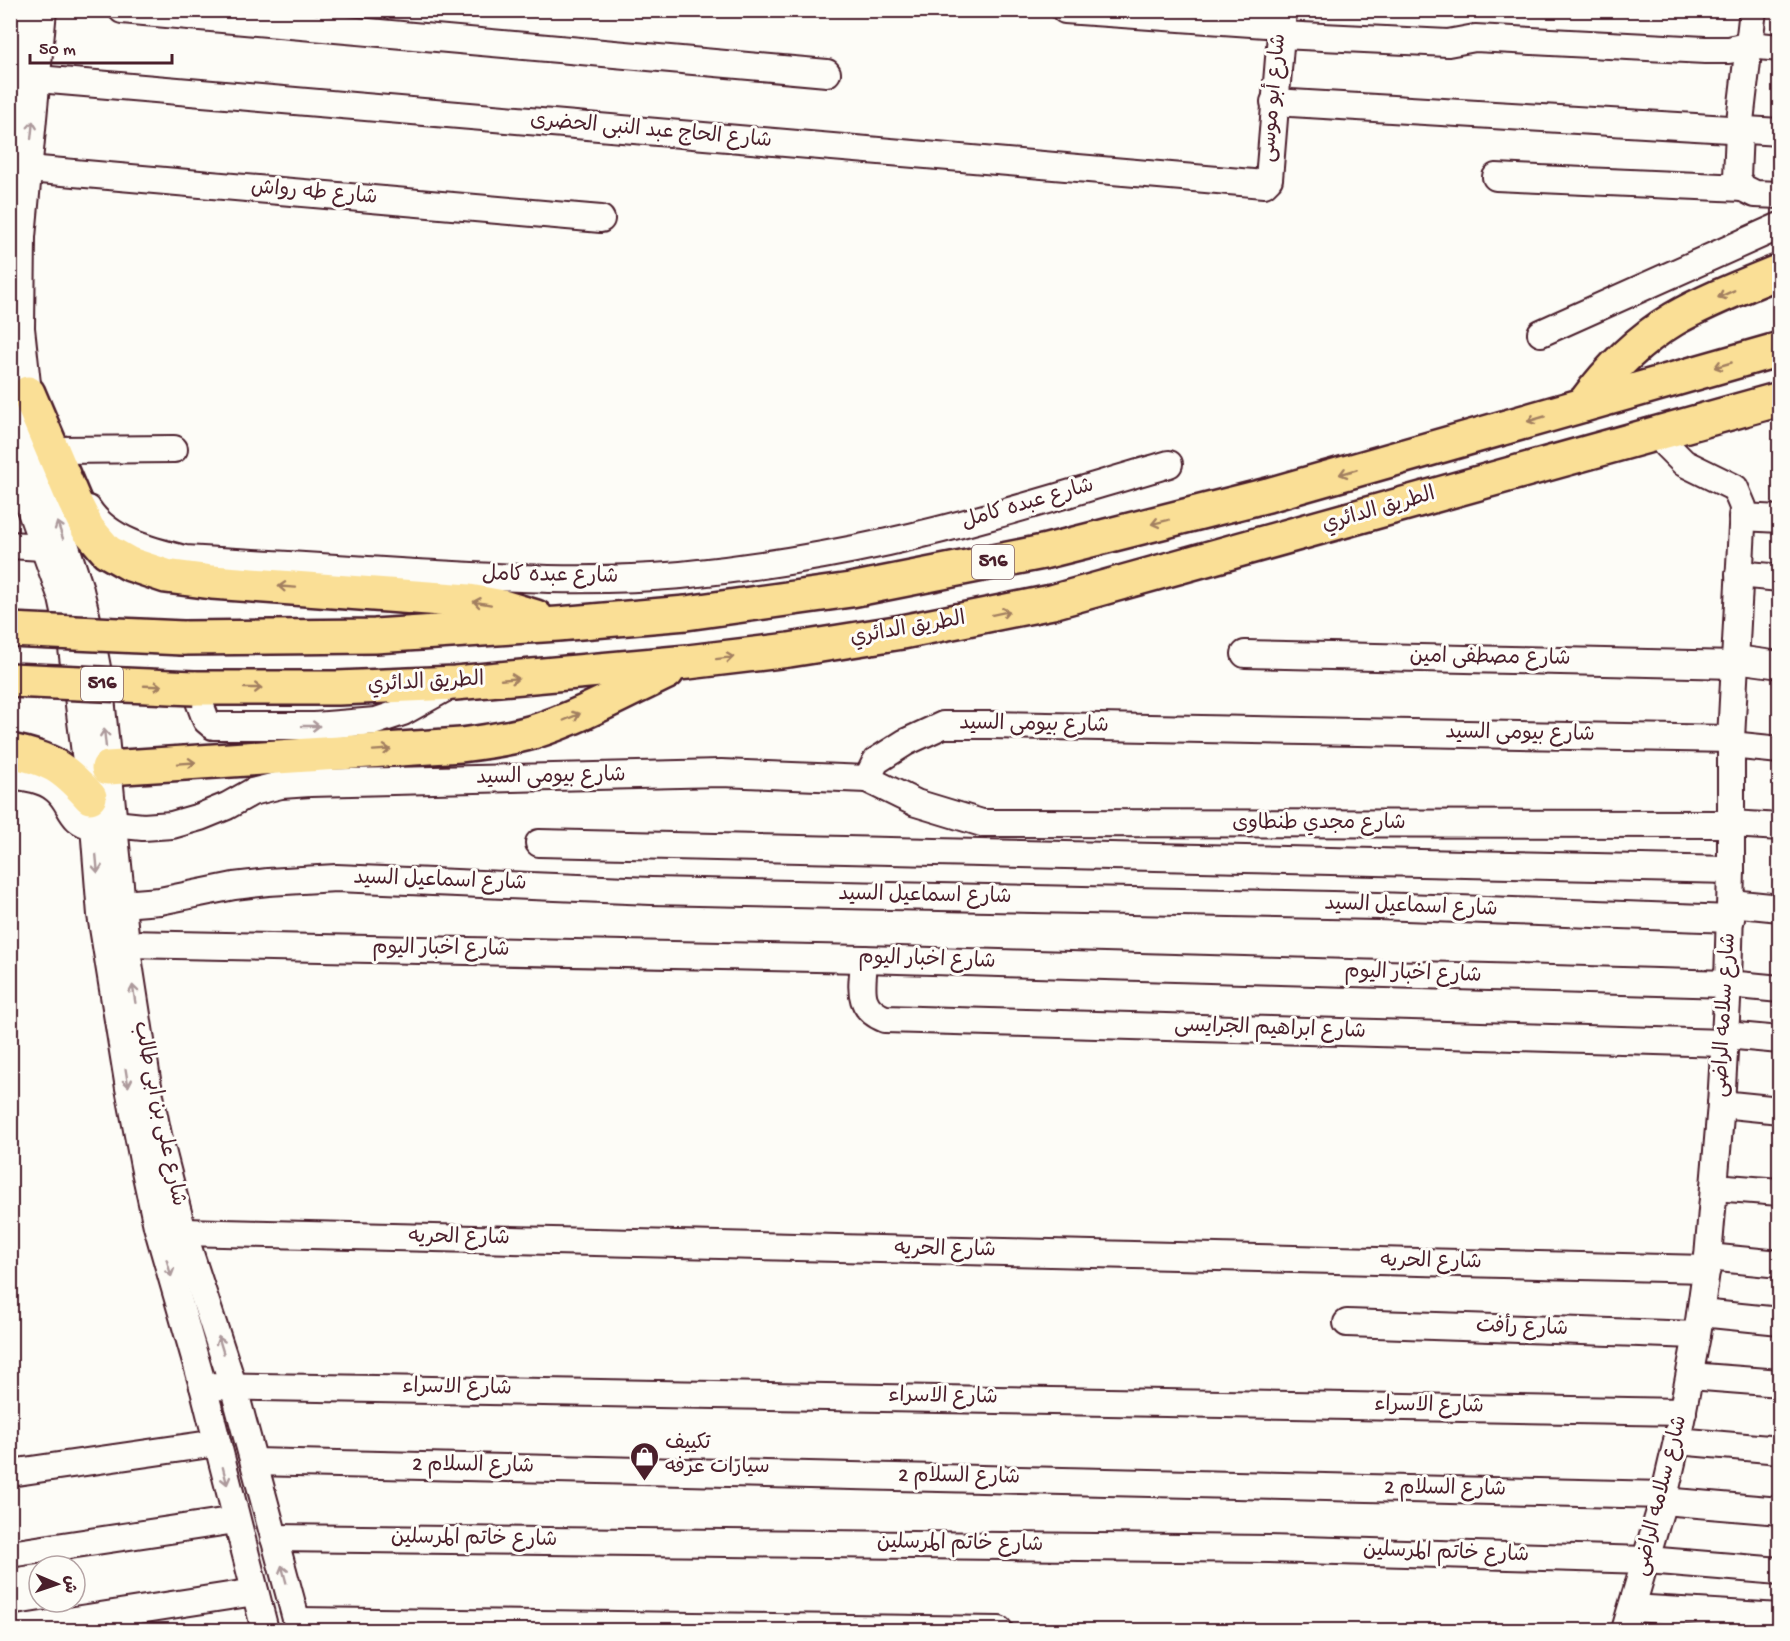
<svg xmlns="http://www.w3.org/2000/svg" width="1790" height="1641" viewBox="0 0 1790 1641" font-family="'Gochi Hand','Playpen Sans Arabic',sans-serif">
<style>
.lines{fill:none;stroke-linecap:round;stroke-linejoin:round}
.minor-casing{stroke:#4a1f2b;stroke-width:30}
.highway-casing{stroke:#4a1f2b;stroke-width:38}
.minor{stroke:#fdfcf7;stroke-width:26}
.highway{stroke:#fadf96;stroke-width:33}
.highway-bridge-casing{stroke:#4a1f2b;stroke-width:38;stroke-linecap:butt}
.highway-bridge{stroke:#fadf96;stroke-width:33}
.oneway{stroke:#ac999b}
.oneway2{stroke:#a27f60}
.labels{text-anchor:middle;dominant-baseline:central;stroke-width:6;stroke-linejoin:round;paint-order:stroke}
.shield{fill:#fdfcf7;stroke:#806168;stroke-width:1.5}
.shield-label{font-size:20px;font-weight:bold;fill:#4a1f2b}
.street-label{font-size:21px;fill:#4a1f2b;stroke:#fdfcf7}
.poi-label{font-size:21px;fill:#4a1f2b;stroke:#fdfcf7;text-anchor:start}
</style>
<rect width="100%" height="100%" fill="#fdfcf7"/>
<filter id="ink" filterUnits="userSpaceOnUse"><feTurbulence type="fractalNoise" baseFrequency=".0167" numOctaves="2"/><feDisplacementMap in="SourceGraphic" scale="12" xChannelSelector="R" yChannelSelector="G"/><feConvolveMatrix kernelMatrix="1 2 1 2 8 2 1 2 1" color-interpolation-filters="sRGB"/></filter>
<g filter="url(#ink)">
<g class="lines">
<defs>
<g id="minor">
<polyline points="43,10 22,237 21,328 28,393 37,447 50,499 79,586 90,631 99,678 126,944 148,1086 158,1135 183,1232 233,1385 299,1630"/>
<polyline points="122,10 827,73"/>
<polyline points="1065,10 1281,25"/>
<polyline points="1753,10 1739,130 1737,178 1743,188 1755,194 1780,195"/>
<polyline points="1281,35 1448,43 1475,38 1705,50 1729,50 1749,45 1780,48"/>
<polyline points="38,79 1264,184 1269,179 1283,10"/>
<polyline points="1274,102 1780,132"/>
<polyline points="12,157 25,10"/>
<polyline points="28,169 601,219"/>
<polyline points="1496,177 1743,188"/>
<polyline points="1541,333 1780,226"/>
<polyline points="11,397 28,503 62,598 71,640 94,826 101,915 129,1088 144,1166 157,1226 203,1386 265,1630"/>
<polyline points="57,450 174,449"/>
<path d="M88,509C108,540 151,551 185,559C262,563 338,568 415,573C504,578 592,583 681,575C750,568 820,557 888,542C983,521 1076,491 1169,464"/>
<polyline points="1742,517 1780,519"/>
<polyline points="10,545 42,547"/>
<polyline points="1739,574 1780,578"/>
<polyline points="1245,654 1736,665"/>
<polyline points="1736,659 1780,665"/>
<polyline points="194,688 206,720 213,726 315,726 376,721 403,712 453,684"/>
<polyline points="1731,745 1780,750"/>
<path d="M10,775C25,777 43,779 55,789C73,803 68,822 94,826"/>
<polyline points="867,779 916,803 982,823 1732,824 1780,827"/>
<polyline points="114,824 143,827 172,825 200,817 227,806 252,792 281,785 310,783 721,773 867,779 876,761 906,742 943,725 990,725 1731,739"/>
<polyline points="539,843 1731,870"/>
<polyline points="1731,903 1780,908"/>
<polyline points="122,904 160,901 234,886 268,882 336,878 651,891 1378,906 1731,919"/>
<polyline points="126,944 864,959 1728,984 1780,989"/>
<path d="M864,959C863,986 855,1007 885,1019L1725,1043"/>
<polyline points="1726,1035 1780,1040"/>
<polyline points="1721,1104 1780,1110"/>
<polyline points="1714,1187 1780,1192"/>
<polyline points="183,1232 1707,1269"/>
<polyline points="1708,1257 1780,1264"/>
<polyline points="1701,1313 1780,1321"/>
<polyline points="1347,1323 1697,1335"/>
<polyline points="1690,1376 1780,1383"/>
<polyline points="203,1386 1683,1412"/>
<polyline points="1677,1441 1780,1450"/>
<polyline points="254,1462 1664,1495"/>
<polyline points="10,1473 217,1443"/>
<polyline points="1663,1501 1780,1511"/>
<polyline points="274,1538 1269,1549 1647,1560 1780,1571"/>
<polyline points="10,1554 236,1520"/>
<polyline points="1632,1608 1780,1617"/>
<polyline points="297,1621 999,1630"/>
<polyline points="10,1630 255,1592"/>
<polyline points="1625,1630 1663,1501 1677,1441 1697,1335 1708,1257 1721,1104 1728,984 1731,870 1731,739 1743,507 1735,488 1684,463 1666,445 1659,433"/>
</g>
<g id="highway">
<polyline points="28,393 74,501 88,529 107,551 130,564 166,576 212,582 469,601 503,607 536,617"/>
<path d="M1583,405C1608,371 1637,341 1674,319C1707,300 1744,286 1780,271"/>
<polyline points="183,638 375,636 558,624 686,613 851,590 1043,552 1268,495 1780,349"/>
<polyline points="194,688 338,688 455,683 688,662 789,650 902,632 1052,602 1780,399"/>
<path d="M10,751C50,759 63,767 90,797"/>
<path d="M108,768L461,745C485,742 509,739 533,732C580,717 623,693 667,672"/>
</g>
</defs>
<!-- minor casing -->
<use href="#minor" class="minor-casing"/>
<!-- highway casing -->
<use href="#highway" class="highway-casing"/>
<!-- minor -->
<use href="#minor" class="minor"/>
<!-- highway -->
<use href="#highway" class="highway"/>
<defs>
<g id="highway-bridge">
<polyline points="10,630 183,638"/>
<polyline points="10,680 194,688"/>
</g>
</defs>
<!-- highway-bridge casing -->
<use href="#highway-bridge" class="highway-bridge-casing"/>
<!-- highway-bridge -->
<use href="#highway-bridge" class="highway-bridge"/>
</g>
<!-- one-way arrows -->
<defs><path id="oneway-shaft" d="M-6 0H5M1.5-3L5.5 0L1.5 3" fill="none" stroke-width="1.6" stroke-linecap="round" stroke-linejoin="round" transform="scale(1.5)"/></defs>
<g class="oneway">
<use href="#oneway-shaft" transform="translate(32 130) rotate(-84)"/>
<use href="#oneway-shaft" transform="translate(60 530) rotate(-109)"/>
<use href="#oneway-shaft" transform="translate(311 726)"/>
<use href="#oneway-shaft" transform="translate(105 738) rotate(-96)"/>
<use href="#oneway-shaft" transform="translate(97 864) rotate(85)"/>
<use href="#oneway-shaft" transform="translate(134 994) rotate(-99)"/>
<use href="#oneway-shaft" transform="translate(127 1078) rotate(81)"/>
<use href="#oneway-shaft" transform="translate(169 1268) rotate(74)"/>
<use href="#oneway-shaft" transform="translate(221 1345) rotate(-107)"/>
<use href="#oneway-shaft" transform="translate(225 1476) rotate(76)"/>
<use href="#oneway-shaft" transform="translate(284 1574) rotate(-105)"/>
</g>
<g class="oneway2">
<use href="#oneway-shaft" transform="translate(1726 294) rotate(156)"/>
<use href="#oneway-shaft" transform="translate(1723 365) rotate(164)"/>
<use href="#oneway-shaft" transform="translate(1536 419) rotate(164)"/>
<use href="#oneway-shaft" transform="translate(1348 472) rotate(164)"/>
<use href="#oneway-shaft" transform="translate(1160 522) rotate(166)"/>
<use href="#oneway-shaft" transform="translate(287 587) rotate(-176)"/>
<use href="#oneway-shaft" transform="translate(482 603) rotate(-170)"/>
<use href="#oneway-shaft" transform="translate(1001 613) rotate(-12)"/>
<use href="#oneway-shaft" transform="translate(725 658) rotate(-7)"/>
<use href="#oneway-shaft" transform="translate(510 679) rotate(-5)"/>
<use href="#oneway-shaft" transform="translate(153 686) rotate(2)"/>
<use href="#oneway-shaft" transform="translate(253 688)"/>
<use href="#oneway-shaft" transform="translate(572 717) rotate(-23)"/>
<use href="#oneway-shaft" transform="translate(382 750) rotate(-4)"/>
<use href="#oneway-shaft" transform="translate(187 763) rotate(-4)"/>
</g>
</g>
<!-- icons -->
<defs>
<symbol id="shop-pin" viewBox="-11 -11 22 30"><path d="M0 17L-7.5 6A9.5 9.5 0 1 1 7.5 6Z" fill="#4a1f2b" stroke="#fdfcf7"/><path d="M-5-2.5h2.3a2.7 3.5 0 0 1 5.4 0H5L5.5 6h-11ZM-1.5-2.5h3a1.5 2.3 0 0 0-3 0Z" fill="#fff"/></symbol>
</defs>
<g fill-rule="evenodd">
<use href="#shop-pin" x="628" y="1440" width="33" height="45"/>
</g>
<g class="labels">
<!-- shield labels -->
<g class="shield">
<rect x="972" y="545" width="42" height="34" rx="4.5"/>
<rect x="81" y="667" width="42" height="34" rx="4.5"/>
</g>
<g class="shield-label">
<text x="993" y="562">516</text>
<text x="102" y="684">516</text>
</g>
<!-- street labels -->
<g class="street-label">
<text transform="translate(1275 98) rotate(-85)">شارع أبو موسى</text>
<text transform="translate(651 132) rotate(5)">شارع الحاج عبد النبى الحضرى</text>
<text transform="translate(314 194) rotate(5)">شارع طه رواش</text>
<text transform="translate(1028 505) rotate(-16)">شارع عبده كامل</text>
<text transform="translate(1379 511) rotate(-16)">الطريق الدائري</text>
<text transform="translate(550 577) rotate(1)">شارع عبده كامل</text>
<text transform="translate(908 630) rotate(-10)">الطريق الدائري</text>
<text transform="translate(1490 659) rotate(1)">شارع مصطفى امين</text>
<text transform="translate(426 684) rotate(-3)">الطريق الدائري</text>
<text transform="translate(1034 726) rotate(1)">شارع بيومى السيد</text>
<text transform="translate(1520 735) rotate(1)">شارع بيومى السيد</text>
<text transform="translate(551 778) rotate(-1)">شارع بيومى السيد</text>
<text x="1319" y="824">شارع مجدي طنطاوى</text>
<text transform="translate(440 882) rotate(2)">شارع اسماعيل السيد</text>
<text transform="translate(925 897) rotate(1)">شارع اسماعيل السيد</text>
<text transform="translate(1411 908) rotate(2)">شارع اسماعيل السيد</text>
<text transform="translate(441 950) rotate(1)">شارع اخبار اليوم</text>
<text transform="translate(927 961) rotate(2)">شارع اخبار اليوم</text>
<text transform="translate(1413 975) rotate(2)">شارع اخبار اليوم</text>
<text transform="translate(1726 1015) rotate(-87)">شارع سلامه الراضى</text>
<text transform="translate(1270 1030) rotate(2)">شارع ابراهيم الجرايسى</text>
<text transform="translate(158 1114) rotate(78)">شارع على بن ابى طالب</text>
<text transform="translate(459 1239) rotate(1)">شارع الحريه</text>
<text transform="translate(945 1251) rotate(1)">شارع الحريه</text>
<text transform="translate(1431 1263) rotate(1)">شارع الحريه</text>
<text transform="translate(1522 1329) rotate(2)">شارع رأفت</text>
<text transform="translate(457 1389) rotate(1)">شارع الاسراء</text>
<text transform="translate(943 1398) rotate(1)">شارع الاسراء</text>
<text transform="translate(1429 1407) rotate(1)">شارع الاسراء</text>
<text transform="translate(473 1467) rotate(1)">شارع السلام 2</text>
<text transform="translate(959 1478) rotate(1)">شارع السلام 2</text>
<text transform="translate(1445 1490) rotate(1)">شارع السلام 2</text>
<text transform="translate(1662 1496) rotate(-76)">شارع سلامه الراضى</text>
<text transform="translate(474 1540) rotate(1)">شارع خاتم المرسلين</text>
<text transform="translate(960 1545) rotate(1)">شارع خاتم المرسلين</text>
<text transform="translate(1446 1554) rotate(2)">شارع خاتم المرسلين</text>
</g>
<!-- poi labels -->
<g class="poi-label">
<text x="665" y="1444">تكييف<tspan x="665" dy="24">سيارات عرفه</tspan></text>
</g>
</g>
<!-- margin -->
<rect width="1790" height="1641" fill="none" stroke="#fdfcf7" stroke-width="36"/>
<rect x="18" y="18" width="1754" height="1605" fill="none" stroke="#4a1f2b" stroke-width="2" filter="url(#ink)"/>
<!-- north arrow -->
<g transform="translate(57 1584) rotate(92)"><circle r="28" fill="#fdfcf7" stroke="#b5a4a5" stroke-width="1.5"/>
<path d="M0-4.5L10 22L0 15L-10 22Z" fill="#4a1f2b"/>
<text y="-9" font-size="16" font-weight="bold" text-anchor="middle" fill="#4a1f2b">ش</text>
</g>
<!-- scale -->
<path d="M30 54v9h142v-9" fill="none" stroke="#4a1f2b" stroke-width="3"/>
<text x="39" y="54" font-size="18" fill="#4a1f2b" stroke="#fdfcf7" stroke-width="4.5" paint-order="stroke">50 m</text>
</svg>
